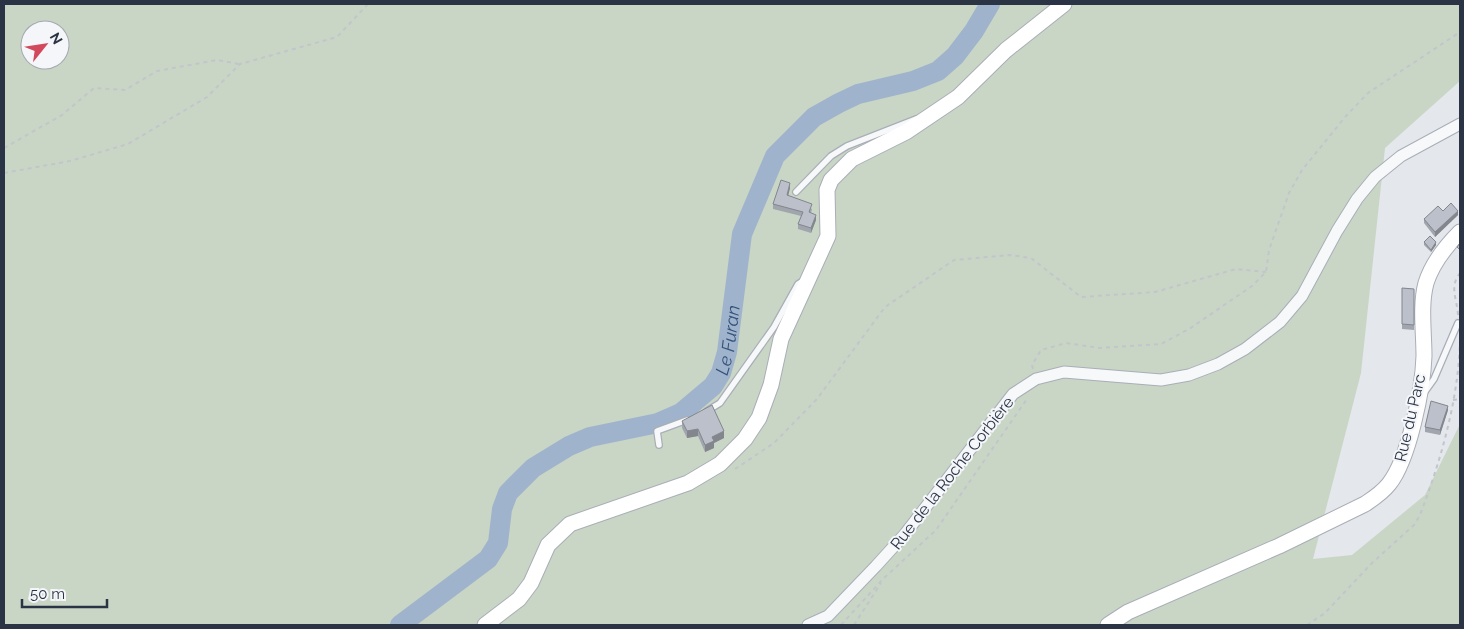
<svg xmlns="http://www.w3.org/2000/svg" width="1464" height="629" viewBox="0 0 1464 629" font-family="Raleway,sans-serif">
<style>
.green{fill:#c9d6c5;fill-rule:evenodd}
.lines{fill:none;stroke-linecap:round;stroke-linejoin:round}
.river{stroke:#9fb4cc;stroke-width:20}
.lane-casing{stroke:#a9aeb7;stroke-width:8}
.street-casing{stroke:#a9aeb7;stroke-width:13}
.secondary-casing{stroke:#a9aeb7;stroke-width:17}
.path{stroke:#c2c5cb;stroke-width:2;stroke-dasharray:4 4;stroke-linecap:butt}
.lane{stroke:#f7f8fa;stroke-width:5.5}
.street{stroke:#f7f8fa;stroke-width:11}
.secondary{stroke:#fff;stroke-width:15}
.wall{fill:#a1a5ae}
.shaded-wall{fill:#83868d}
.building{fill:#bbc0ca;stroke:#83868d}
.labels{text-anchor:middle;dominant-baseline:central;stroke-width:4;stroke-linejoin:round;paint-order:stroke}
.street-label{font-size:16px;fill:#2b3445;stroke:#f4f6f9}
.water-label{font-size:18px;font-style:italic;fill:#34527a;stroke:#f4f6f9}
</style>
<rect width="100%" height="100%" fill="#e4e7ec"/>
<!-- green -->
<path class="green" d="M4,4H1460V81L1385,148L1361,373L1313,559L1352,555L1425,495L1460,424V625H4ZM30,30H60V60H30Z"/>
<g class="lines">
<!-- river -->
<path class="river" id="s1" d="M400,625L488,559L498,543L502,509L508,493L533,468L569,446L590,437L658,423L681,413L713,386L721,373L727,352L742,234L775,156L814,117L839,103L858,94L913,81L938,71L955,56L974,31L990,4"/>
<defs>
<g id="lane">
<polyline points="796,192 831,156 847,146 916,119"/>
<polyline points="1424,393 1434,379 1458,323"/>
<polyline points="707,411 720,403 774,327 798,284 803,281"/>
<polyline points="659,445 657,431 687,420"/>
</g>
<polyline id="street" points="808,625 828,616 876,566 905,534 1013,394 1036,379 1064,372 1161,380 1189,375 1218,364 1245,349 1280,322 1302,296 1337,231 1357,199 1375,177 1401,156 1460,124"/>
<g id="secondary">
<polyline points="485,625 519,599 531,583 548,545 570,524 688,483 720,464 745,439 759,418 771,385 781,339 828,236 827,190 831,180 852,159 906,132 958,97 1006,50 1064,4"/>
<path d="M1108,625L1128,612L1279,546L1365,504C1374,498 1382,493 1389,484C1409,459 1423,388 1424,356C1424,333 1420,305 1426,283C1432,264 1447,245 1460,232"/>
</g>
</defs>
<!-- lane casing -->
<use href="#lane" class="lane-casing"/>
<!-- street casing -->
<use href="#street" class="street-casing"/>
<!-- secondary casing -->
<use href="#secondary" class="secondary-casing"/>
<!-- path -->
<g class="path">
<polyline points="4,148 62,115 94,88 125,90 157,71 217,60 239,64"/>
<polyline points="4,173 70,161 128,144 207,97 240,64 337,37 368,4"/>
<path d="M1458,315C1457,298 1449,287 1460,273"/>
<polyline points="1033,369 1032,365 1041,350 1066,343 1100,348 1161,344 1189,329 1252,286 1266,272 1269,250 1289,193 1302,170 1346,116 1368,93 1460,32"/>
<polyline points="1453,400 1460,399"/>
<polyline points="735,469 774,443 817,399 885,307 954,260 1010,255 1031,258 1081,297 1155,292 1236,269 1266,272"/>
<polyline points="841,625 883,579 936,530 1027,399"/>
<polyline points="854,625 881,583"/>
<path d="M1307,625L1325,613L1372,563L1414,525L1420,515C1441,460 1458,401 1460,342"/>
</g>
<!-- lane -->
<use href="#lane" class="lane"/>
<!-- street -->
<use href="#street" class="street"/>
<!-- secondary -->
<use href="#secondary" class="secondary"/>
</g>
<!-- wall -->
<g class="wall">
<polygon points="790,188 788,196 812,209 811,213 816,220 811,233 798,229 798,224 801,216 773,209 773,204"/>
<polygon points="1443,211 1458,215 1435,237 1424,223 1424,219"/>
<polygon points="1424,242 1436,245 1431,252 1424,245"/>
<polygon points="1402,288 1414,289 1414,330 1402,329"/>
<polygon points="1448,410 1440,435 1425,432 1425,427"/>
<polygon points="682,421 724,438 714,443 714,448 705,452 698,436 687,438 682,428"/>
</g>
<!-- shaded-wall -->
<g class="shaded-wall">
<polygon points="790,183 790,188 787,200 787,195"/>
<polygon points="1458,211 1458,215 1435,237 1435,232"/>
<polygon points="816,215 816,220 811,233 811,228"/>
<polygon points="1436,242 1436,245 1431,252 1431,250"/>
<polygon points="1448,406 1448,410 1440,435 1440,430"/>
<polygon points="698,429 698,436 687,438 687,431"/>
<polygon points="724,431 724,438 714,443 714,448 705,452 705,445 712,437"/>
</g>
<!-- building -->
<g class="building">
<polygon points="781,180 790,183 787,195 812,204 809,212 816,215 811,228 798,224 803,212 773,204"/>
<polygon points="1451,203 1458,211 1435,232 1424,219 1438,206 1443,211"/>
<polygon points="1430,236 1436,242 1431,250 1424,242"/>
<polygon points="1460,243 1460,250 1457,247"/>
<polygon points="1402,288 1414,289 1414,325 1402,324"/>
<polygon points="1431,401 1448,406 1440,430 1425,427"/>
<polygon points="712,405 724,431 712,437 714,441 705,445 698,429 687,431 682,421"/>
</g>
<g class="labels">
<!-- street labels -->
<g class="street-label">
<text transform="translate(1410 418) rotate(-77)">Rue du Parc</text>
<text transform="translate(952 473) rotate(-52)">Rue de la Roche Corbière</text>
</g>
<!-- water labels -->
<g class="water-label">
<text stroke="none"><textPath href="#s1" startOffset="466">Le Furan</textPath></text>
</g>
</g>
<!-- border -->
<rect width="1464" height="629" fill="none" stroke="#2b3445" stroke-width="10"/>
<!-- north arrow -->
<g transform="translate(45 45) rotate(60)"><circle r="24" fill="#f4f6f9" stroke="#a4a8b1"/>
<path d="M0-4L9 19L0 12L-9 19Z" fill="#d1495b"/>
<text y="-8" font-size="14" font-weight="bold" text-anchor="middle" fill="#2b3445">N</text>
</g>
<!-- scale -->
<path d="M22 599v8h85v-8" fill="none" stroke="#2b3445" stroke-width="2.5"/>
<text x="30" y="599" font-size="15" fill="#2b3445" stroke="#f4f6f9" stroke-width="4" paint-order="stroke">50 m</text>
</svg>
